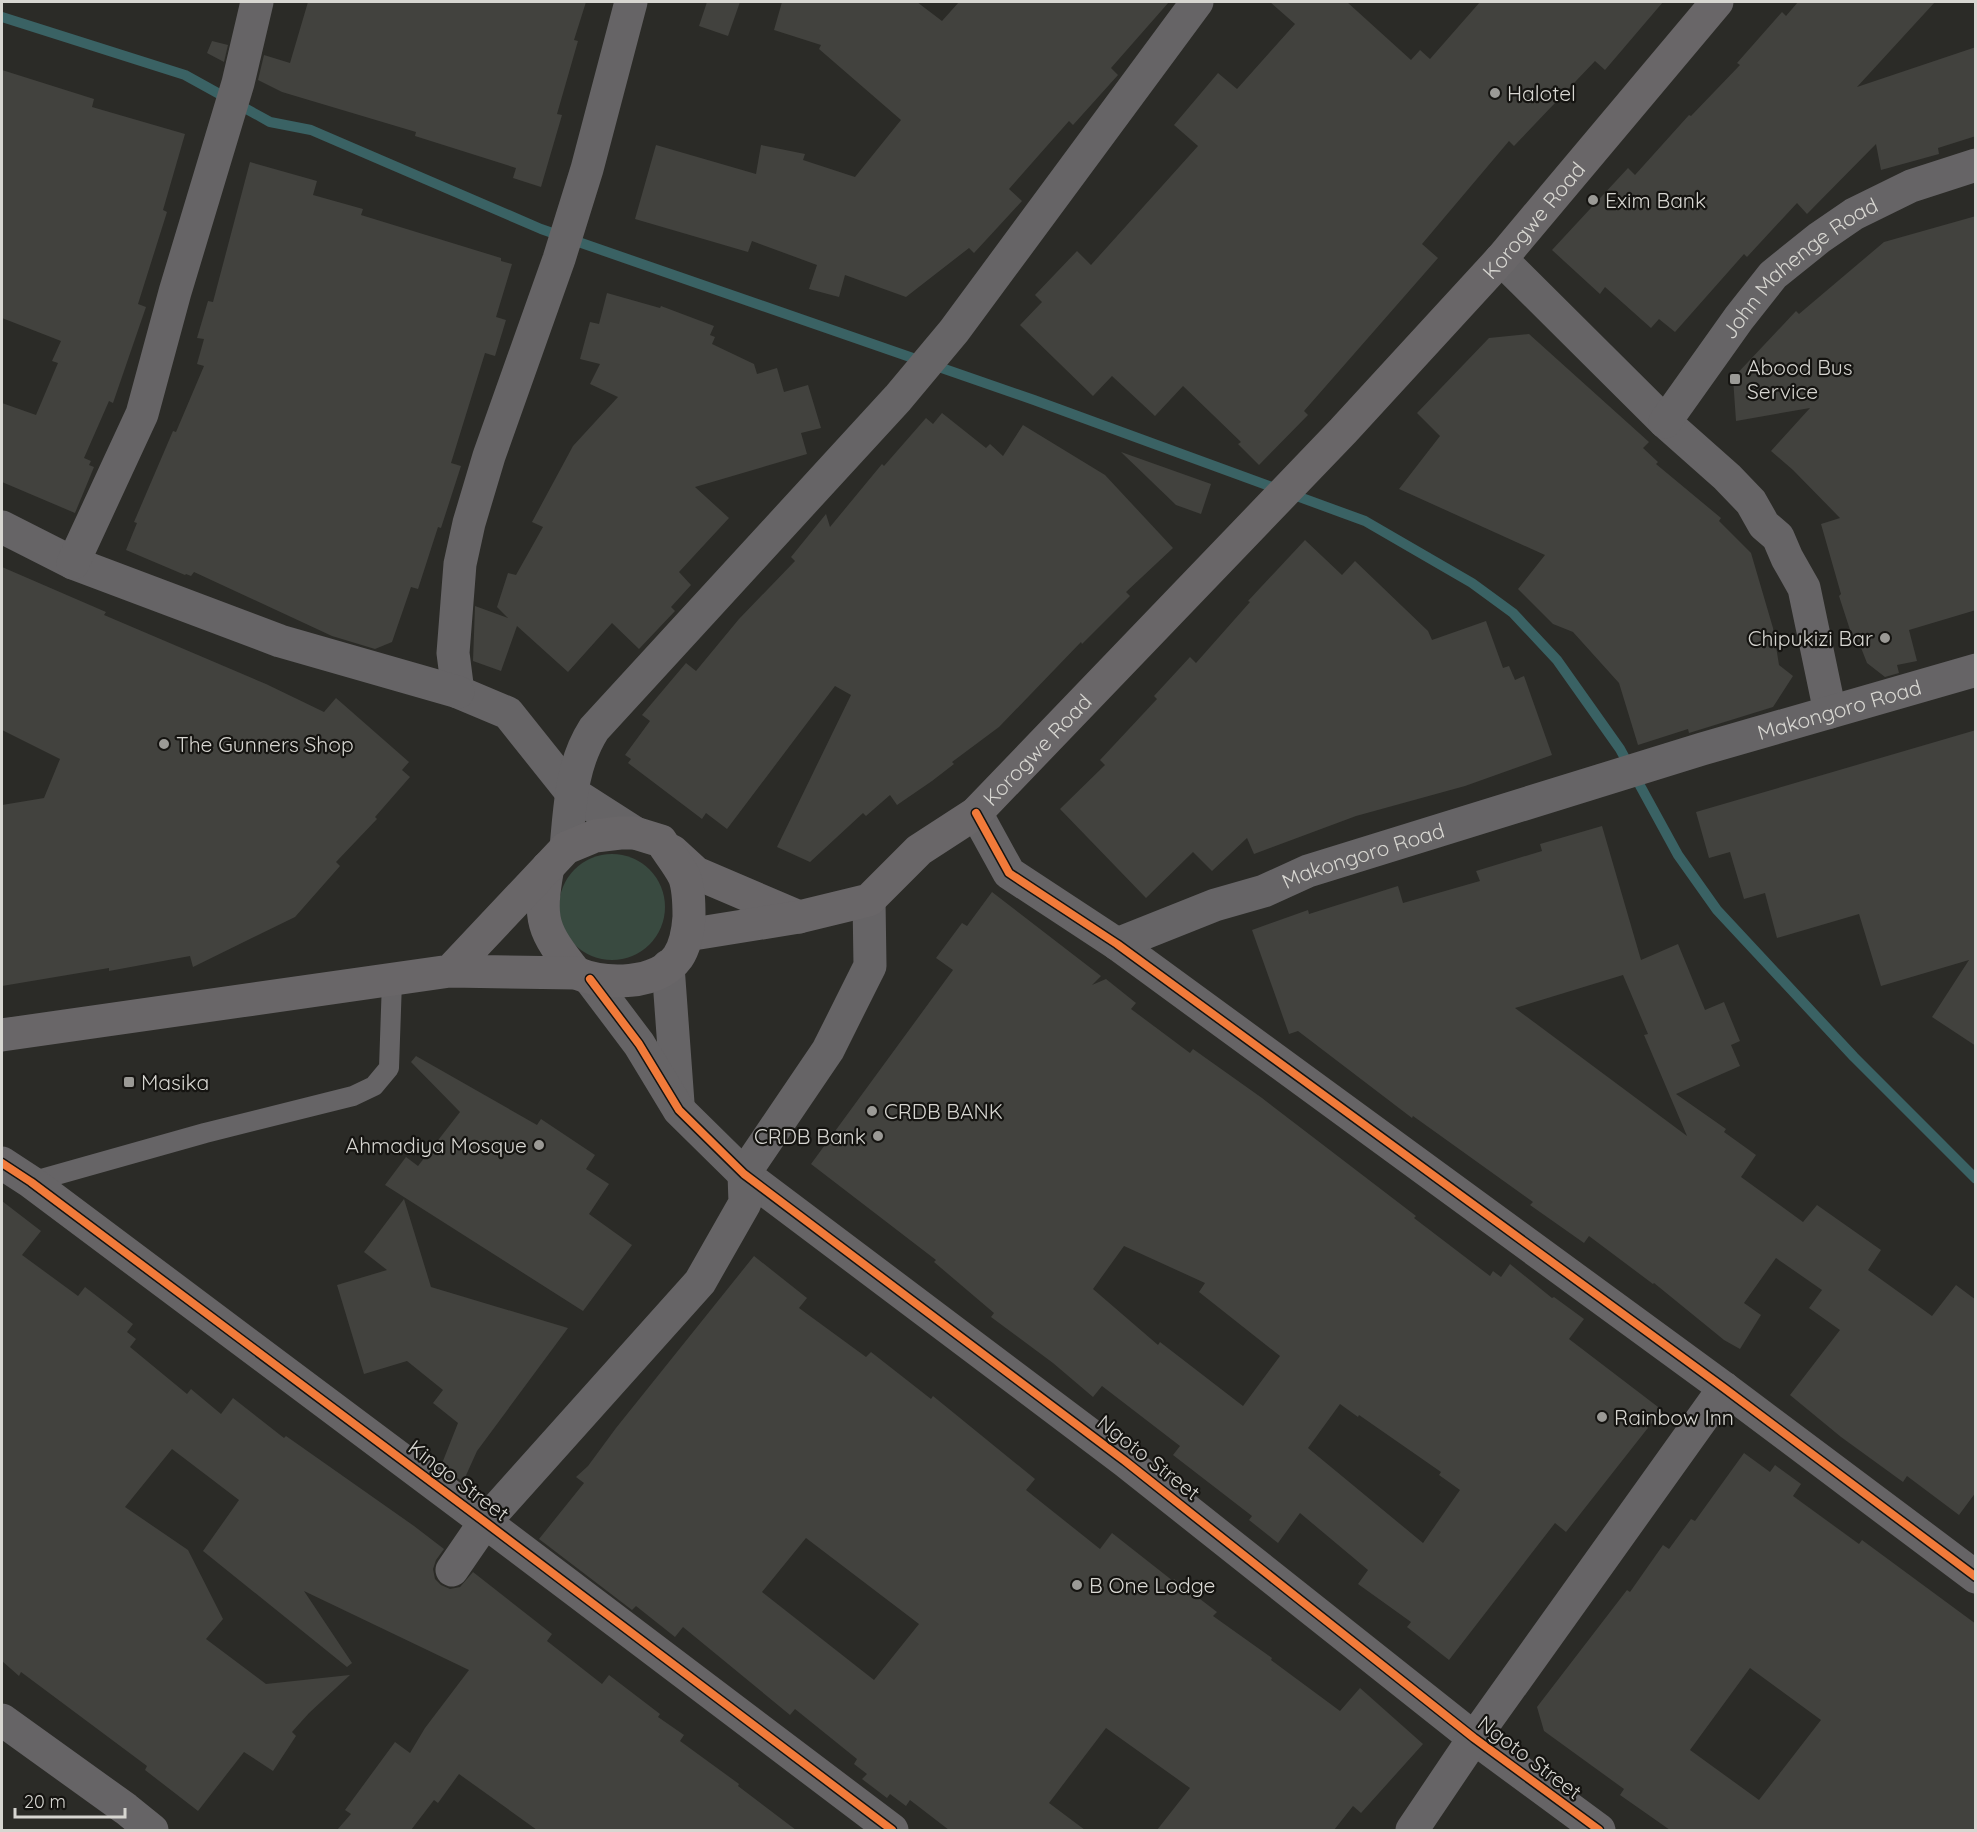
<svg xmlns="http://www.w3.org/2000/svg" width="1977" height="1832" viewBox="0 0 1977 1832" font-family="Quicksand,sans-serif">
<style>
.green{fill:#394a40}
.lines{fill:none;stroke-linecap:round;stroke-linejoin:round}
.stream{stroke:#3a6264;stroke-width:10}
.building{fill:#42423e;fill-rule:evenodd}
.service{stroke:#666466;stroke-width:20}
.minor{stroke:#666466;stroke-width:33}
.tertiary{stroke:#666466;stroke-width:33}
.secondary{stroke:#696668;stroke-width:33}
.cycleway-casing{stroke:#151411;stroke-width:11}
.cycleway{stroke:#f17a3a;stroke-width:8}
.poi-dot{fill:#9b9a96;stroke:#151411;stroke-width:2}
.labels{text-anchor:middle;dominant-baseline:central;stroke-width:4.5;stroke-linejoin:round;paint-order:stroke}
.poi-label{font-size:21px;fill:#d7d6d1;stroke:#151411;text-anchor:start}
.street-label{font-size:21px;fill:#d7d6d1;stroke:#151411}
</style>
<rect width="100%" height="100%" fill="#2b2b27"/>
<!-- green -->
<circle class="green" cx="612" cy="907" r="53"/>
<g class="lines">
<!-- stream -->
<polyline class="stream" points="2,17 185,75 270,122 311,130 541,229 1034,400 1365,521 1472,583 1513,613 1557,660 1620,749 1678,855 1717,910 1854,1057 1976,1179"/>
</g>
<!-- building -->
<g class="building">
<polygon points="308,2 586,2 574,40 578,41 557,114 562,115 541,187 513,178 516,168 415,136 416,132 282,92 258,80 264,55 290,63"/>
<polygon points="707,2 740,2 728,36 699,26"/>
<polygon points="782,2 917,2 942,21 959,2 1169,2 1111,68 1118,75 1073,125 1069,121 1009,189 1022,201 974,253 969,248 906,297 845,275 839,297 809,289 817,265 752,241 748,252 635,219 656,145 756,174 761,145 805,154 803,160 855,177 901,120 819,49 821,45 774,30"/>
<polygon points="1270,2 1347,2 1411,60 1420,50 1430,59 1480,2 1663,2 1605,70 1595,61 1514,146 1509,141 1422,244 1438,258 1304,411 1308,415 1259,465 1238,444 1241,442 1183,386 1155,416 1112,376 1093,396 1020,325 1042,302 1035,295 1077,251 1091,265 1198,146 1174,125 1218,73 1237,89 1295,24"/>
<polygon points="1798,2 1935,2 1857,87 1976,47 1976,136 1938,148 1939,154 1881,170 1876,144 1807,214 1797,203 1747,257 1744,254 1675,332 1659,319 1651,328 1605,287 1600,294 1552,250 1628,168 1635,175 1689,115 1691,116 1740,65 1737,63 1782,12 1786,16"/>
<polygon points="212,41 228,45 224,62 207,53"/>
<polygon points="2,70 94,99 92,107 185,134 163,210 167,212 138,304 146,307 113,403 109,401 84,458 91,461 89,465 94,467 75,513 2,482 2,403 36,415 58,363 52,361 61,341 2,318"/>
<polygon points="250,162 317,181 313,195 363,209 361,215 501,258 501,261 512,264 496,317 506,320 495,356 485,353 451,463 461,466 441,528 438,527 418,589 411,587 392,642 375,649 332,636 194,572 191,576 186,574 185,575 126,550 137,523 134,522 173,431 176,432 204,366 197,364 204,339 197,338 208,301 213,302"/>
<polygon points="1976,216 1976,610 1909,630 1917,661 1897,665 1899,673 1885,677 1867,663 1856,635 1852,636 1839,596 1841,594 1821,524 1840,518 1793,470 1771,451 1810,408 1736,421 1733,378 1796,311 1799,314 1884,242"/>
<polygon points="607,293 660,308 661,306 714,326 710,335 715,337 712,344 754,364 757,374 777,368 784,392 808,385 821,428 801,433 807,454 695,487 729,518 679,572 691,585 671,607 675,611 639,649 612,623 568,672 517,626 501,671 473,661 475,606 508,618 497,607 508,573 516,575 543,527 532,522 573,446 618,397 590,384 600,364 580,359 590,322 599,324"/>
<polygon points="1529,334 1649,442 1643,448 1658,462 1656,464 1721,518 1719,521 1751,553 1773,628 1779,665 1793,676 1773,707 1689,733 1688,729 1638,745 1619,683 1573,632 1553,624 1518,589 1545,555 1399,489 1440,436 1417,413 1489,338"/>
<polygon points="942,413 986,448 990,444 1003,456 1023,425 1105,475 1173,548 1126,592 1130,596 1082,644 1081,642 999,727 952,762 954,764 932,781 897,805 890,795 866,816 863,813 810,862 777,847 851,695 835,686 727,829 706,813 702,819 628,763 631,759 625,755 650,721 642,715 686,663 696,671 739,619 795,561 791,557 826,514 830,527 882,464 884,466 926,418 933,424"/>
<polygon points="1121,452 1211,484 1201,514 1176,505"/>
<polygon points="1305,540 1342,575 1355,561 1428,631 1432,640 1486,621 1503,668 1509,666 1515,680 1524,676 1552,755 1465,786 1356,816 1254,854 1247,838 1212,871 1193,852 1146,898 1060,809 1105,765 1100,760 1157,699 1154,696 1190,657 1196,663 1250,602 1248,601"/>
<polygon points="2,567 106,612 104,615 266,684 324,712 336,698 409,762 402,770 410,777 375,817 377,819 336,862 340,866 295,917 193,967 190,956 109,971 109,968 2,986 2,805 44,798 60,759 2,730"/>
<polygon points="1976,730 1976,1046 1932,1017 1969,960 1881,986 1859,914 1777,938 1765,893 1744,899 1730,852 1709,858 1696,812"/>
<path d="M1602,826L1641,960L1678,944L1705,1010L1724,1002L1740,1041L1731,1045L1740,1066L1676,1094L1726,1129L1724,1132L1756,1155L1741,1177L1803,1222L1817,1205L1881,1250L1868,1270L1932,1316L1956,1285L1976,1300V1492L1959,1515L1907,1476L1903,1482L1841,1437L1790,1395L1840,1330L1809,1308L1822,1290L1776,1258L1744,1303L1761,1315L1740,1349L1724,1340L1654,1283L1653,1284L1589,1236L1584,1243L1530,1205L1533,1202L1413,1116L1412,1118L1298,1031L1289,1034L1252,930L1308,910L1309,914L1398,886L1403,903L1480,881L1476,871L1542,851L1540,844ZM1623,975L1648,1034L1644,1035L1687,1136L1515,1008Z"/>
<path d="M992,892L1101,976L1092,985L1106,979L1136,1003L1131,1009L1190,1053L1193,1049L1262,1098L1416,1216L1414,1218L1490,1276L1493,1271L1501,1277L1510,1264L1552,1298L1554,1297L1584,1319L1569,1339L1662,1410L1566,1532L1555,1523L1449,1660L1407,1627L1411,1622L1358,1584L1368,1570L1300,1513L1278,1543L1249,1520L1252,1516L1173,1455L1180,1446L1102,1386L1093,1397L1053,1363L991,1317L994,1313L934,1262L936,1260L811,1164L953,970L936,958L962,923L967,926ZM1124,1246L1205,1283L1199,1292L1280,1356L1243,1406L1160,1342L1158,1345L1093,1289ZM1340,1404L1358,1417L1359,1415L1441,1472L1439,1475L1460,1490L1423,1543L1308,1448Z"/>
<polygon points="416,1056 537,1125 541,1119 595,1155 586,1169 609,1184 589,1214 632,1245 583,1311 385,1185 406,1157 418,1166 460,1112 411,1062"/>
<polygon points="404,1199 431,1287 568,1328 477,1451 463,1482 441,1466 458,1423 433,1403 443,1390 407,1361 364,1374 337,1285 387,1270 364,1252"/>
<polygon points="2,1201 41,1231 22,1255 78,1296 85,1287 133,1324 127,1332 136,1339 130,1347 187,1394 191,1389 221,1414 233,1398 284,1438 286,1436 414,1526 444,1549 436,1560 433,1569 435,1579 441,1585 450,1589 460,1587 473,1572 552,1634 547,1641 602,1684 609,1675 660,1714 658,1717 684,1735 680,1741 739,1784 738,1786 796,1830 537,1830 459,1774 438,1803 434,1800 411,1830 337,1830 351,1814 345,1810 395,1742 410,1753 425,1728 469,1670 304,1591 352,1663 347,1667 203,1551 239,1500 172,1449 125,1507 188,1550 223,1619 206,1639 266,1684 350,1675 309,1713 292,1732 296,1736 273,1771 244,1752 198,1811 145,1770 147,1766 21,1672 19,1676 2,1661"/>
<path d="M754,1256L807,1298L799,1308L866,1357L871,1352L931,1399L933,1396L1035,1479L1026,1490L1100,1549L1112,1533L1173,1581L1174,1579L1217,1612L1213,1616L1272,1658L1271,1660L1340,1711L1360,1688L1423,1744L1361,1813L1353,1806L1334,1830H1157L1190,1788L1106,1728L1049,1803L1085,1830H949L910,1800L906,1806L890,1794L887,1798L862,1779L867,1774L854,1764L857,1759L795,1709L790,1715L683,1627L675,1637L636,1606L632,1610L539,1539L584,1483L576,1477L588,1466L616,1428ZM806,1538L919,1624L874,1680L762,1592Z"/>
<path d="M1744,1453L1770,1472L1775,1465L1801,1484L1793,1496L1859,1544L1862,1540L1976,1624V1830H1670L1620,1795L1624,1789L1544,1731L1537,1707L1627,1590L1630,1592L1663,1545L1669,1549L1691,1519L1695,1521ZM1750,1668L1821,1720L1759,1800L1690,1750Z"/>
</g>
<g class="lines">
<!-- service -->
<polyline class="service" points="31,1182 205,1133 353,1096 374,1086 389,1068 392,981"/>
<!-- minor -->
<g class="minor">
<polyline points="631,2 587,169 559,259 489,456 469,523 460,564 453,653 458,692 508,713 571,792 635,833"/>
<polyline points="1501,259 1665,422 1727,477 1751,502 1764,525 1778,537 1787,558 1804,588 1830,712"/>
<path id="s1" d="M1665,422L1739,318L1773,275L1819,238L1854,214L1911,186L1976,165"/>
<polyline points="2,527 73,563 280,641 458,692"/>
<polyline points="73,563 142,414 175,292 238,83 257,2"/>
<polyline points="976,813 1009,873 1117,944 1724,1388 1976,1577"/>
<path d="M566,848C570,806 571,765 594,729L898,398L954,331L1197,2"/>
<path id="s2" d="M1117,944L1215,905L1264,891L1308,871L1702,749L1976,670"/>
<polyline points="668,966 678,1103"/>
<polyline points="590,979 639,1044 679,1110 744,1174 1125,1461 1474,1738 1599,1830"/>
<polyline points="2,1163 31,1182 485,1522 892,1830"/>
<polyline points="452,1570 485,1522 700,1282 745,1203 744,1174 828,1050 870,966 869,900"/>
<polyline points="1412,1830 1474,1738 1724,1388"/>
</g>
<!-- tertiary -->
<polyline class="tertiary" points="2,1720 126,1809 152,1830"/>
<!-- secondary -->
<g class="secondary">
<polyline points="672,851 696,873 799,917"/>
<path d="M548,867C538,921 542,930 576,973"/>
<path id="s3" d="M687,935L799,917L869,900L919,850L976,813L1343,431L1501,259L1717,2"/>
<path d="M2,1035L450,971L576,973C605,985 657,986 678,957C686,945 688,931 689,917C689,905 689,888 684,876C678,864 668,852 661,841L635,833H620L595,836L566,848L450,971"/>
</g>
<defs>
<g id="cycleway">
<polyline points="976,813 1009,873 1117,944 1724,1388 1976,1577"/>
<polyline points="590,979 639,1044 679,1110 744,1174 1125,1461 1474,1738 1599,1830"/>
<polyline points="2,1163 31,1182 485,1522 892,1830"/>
</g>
</defs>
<!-- cycleway casing -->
<use href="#cycleway" class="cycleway-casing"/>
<!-- cycleway -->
<use href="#cycleway" class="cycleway"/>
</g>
<!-- markers -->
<g class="poi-dot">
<circle cx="1495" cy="93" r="6"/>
<circle cx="1593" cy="200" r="6"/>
<rect x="1729" y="373" width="12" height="12" rx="3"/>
<circle cx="1885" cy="638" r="6"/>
<circle cx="164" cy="744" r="6"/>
<rect x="123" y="1076" width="12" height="12" rx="3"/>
<circle cx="872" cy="1111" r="6"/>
<circle cx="878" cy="1136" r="6"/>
<circle cx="539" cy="1145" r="6"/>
<circle cx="1602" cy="1417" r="6"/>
<circle cx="1077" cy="1585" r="6"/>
</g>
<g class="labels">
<!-- poi labels -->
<g class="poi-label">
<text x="1507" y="93">Halotel</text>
<text x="1605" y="200">Exim Bank</text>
<text x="1747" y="367">Abood Bus<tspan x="1747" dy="24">Service</tspan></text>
<text x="1873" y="638" text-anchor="end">Chipukizi Bar</text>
<text x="176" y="744">The Gunners Shop</text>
<text x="141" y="1082">Masika</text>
<text x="884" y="1111">CRDB BANK</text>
<text x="866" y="1136" text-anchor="end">CRDB Bank</text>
<text x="527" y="1145" text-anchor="end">Ahmadiya Mosque</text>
<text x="1614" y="1417">Rainbow Inn</text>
<text x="1089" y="1585">B One Lodge</text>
</g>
<!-- street labels -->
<g class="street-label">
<text stroke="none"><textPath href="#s3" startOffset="1138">Korogwe Road</textPath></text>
<text stroke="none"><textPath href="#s1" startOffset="207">John Mahenge Road</textPath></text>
<text stroke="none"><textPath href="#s2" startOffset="760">Makongoro Road</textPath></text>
<text stroke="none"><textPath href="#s3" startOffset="412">Korogwe Road</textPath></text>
<text stroke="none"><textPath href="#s2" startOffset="262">Makongoro Road</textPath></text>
<text transform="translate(1149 1457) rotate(38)">Ngoto Street</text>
<text transform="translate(459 1480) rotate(37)">Kingo Street</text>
<text transform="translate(1530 1757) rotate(37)">Ngoto Street</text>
</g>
</g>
<!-- border -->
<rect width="1977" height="1832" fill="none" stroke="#d7d6d1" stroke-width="6"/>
<!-- scale -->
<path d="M15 1808v9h110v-9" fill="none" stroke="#d7d6d1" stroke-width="3"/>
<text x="24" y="1808" font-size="18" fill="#d7d6d1" stroke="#151411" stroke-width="4.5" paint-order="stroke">20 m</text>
</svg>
